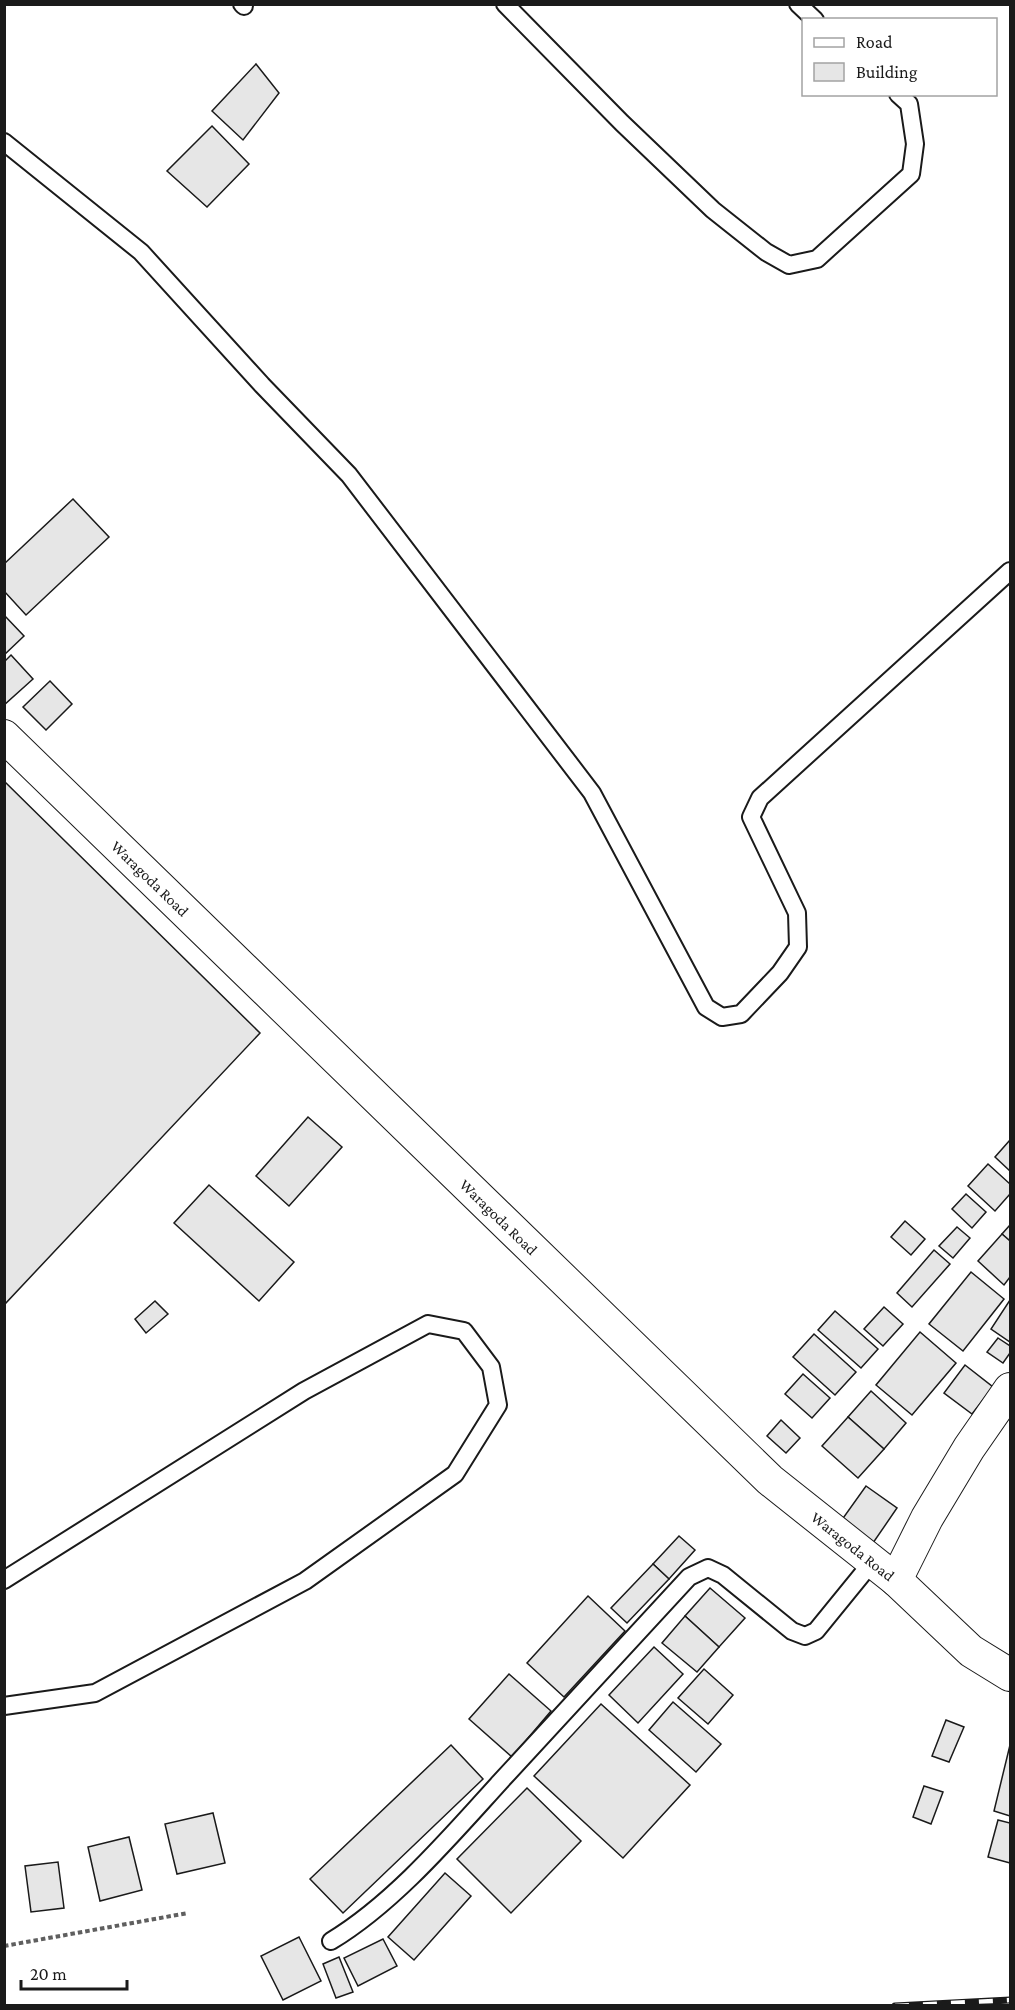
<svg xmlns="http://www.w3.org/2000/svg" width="1015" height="2010" viewBox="0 0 1015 2010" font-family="'Crimson Pro',serif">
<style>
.building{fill:#e6e6e6;stroke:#1a1a1a;stroke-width:1.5}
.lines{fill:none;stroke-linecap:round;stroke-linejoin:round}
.service-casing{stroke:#1a1a1a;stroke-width:20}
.minor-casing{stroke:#1a1a1a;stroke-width:34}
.path{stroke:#5f5f5f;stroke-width:4;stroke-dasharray:4.5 3;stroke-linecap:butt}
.service{stroke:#fff;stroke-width:16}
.minor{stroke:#fff;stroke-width:32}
.rail-casing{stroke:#1a1a1a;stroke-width:7}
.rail{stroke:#fff;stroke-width:4.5;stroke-dasharray:14;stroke-linecap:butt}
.labels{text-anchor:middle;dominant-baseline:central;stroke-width:4.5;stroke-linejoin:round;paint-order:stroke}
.street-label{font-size:16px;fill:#1a1a1a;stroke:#fff}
</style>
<rect width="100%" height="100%" fill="#fff"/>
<!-- building -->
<g class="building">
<polygon points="256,64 279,93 243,140 212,111"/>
<polygon points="212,126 249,164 207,207 167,171"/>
<polygon points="73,499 109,537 26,615 4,591 4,564"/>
<polygon points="4,615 24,636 4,655"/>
<polygon points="11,655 33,679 4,705 4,662"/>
<polygon points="50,681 72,704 46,730 23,707"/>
<polygon points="4,781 260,1033 4,1305"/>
<polygon points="308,1117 342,1147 289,1206 256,1176"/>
<polygon points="1010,1140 1010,1171 995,1157"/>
<polygon points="988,1164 1010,1184 1010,1194 995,1211 968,1186"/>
<polygon points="209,1185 294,1262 259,1301 174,1223"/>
<polygon points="966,1194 986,1212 972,1228 952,1209"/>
<polygon points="905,1221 925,1239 911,1255 891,1237"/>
<polygon points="1010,1225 1010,1241 1002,1234"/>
<polygon points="957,1227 970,1238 953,1258 939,1246"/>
<polygon points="1002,1234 1010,1241 1010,1277 1004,1285 978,1261"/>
<polygon points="934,1250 950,1264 912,1307 897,1293"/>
<polygon points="971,1272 1004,1299 963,1351 929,1324"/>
<polygon points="1010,1300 1010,1342 991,1329"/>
<polygon points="155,1301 168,1314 146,1333 135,1319"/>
<polygon points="884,1307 903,1324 883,1346 864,1329"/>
<polygon points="835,1311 878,1349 861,1368 818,1330"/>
<polygon points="920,1332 956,1363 912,1415 876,1385"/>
<polygon points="814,1334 856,1372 835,1395 793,1357"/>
<polygon points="998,1338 1010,1346 1010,1353 1003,1363 987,1352"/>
<polygon points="965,1365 993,1387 972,1414 944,1393"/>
<polygon points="803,1374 830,1398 812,1418 785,1394"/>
<polygon points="871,1391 906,1423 884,1449 848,1417"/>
<polygon points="848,1417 884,1449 858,1478 822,1446"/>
<polygon points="781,1420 800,1438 786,1453 767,1436"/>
<polygon points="866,1486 897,1508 873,1543 841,1521"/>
<polygon points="679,1536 695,1550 669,1579 653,1564"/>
<polygon points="653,1564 669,1579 627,1623 611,1608"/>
<polygon points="710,1588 745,1618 719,1647 685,1616"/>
<polygon points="588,1596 625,1631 564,1697 527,1663"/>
<polygon points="685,1616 719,1647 697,1672 662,1643"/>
<polygon points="654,1647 683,1674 638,1723 609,1695"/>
<polygon points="704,1669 733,1695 708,1724 678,1698"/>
<polygon points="509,1674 551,1711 512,1757 469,1719"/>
<polygon points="673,1702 721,1744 696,1772 649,1730"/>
<polygon points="601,1704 690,1785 623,1858 534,1776"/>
<polygon points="946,1720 964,1727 949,1762 932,1756"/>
<polygon points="451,1745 483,1779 343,1913 310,1879"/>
<polygon points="1010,1745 1010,1816 994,1811"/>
<polygon points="924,1786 943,1792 931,1824 913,1817"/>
<polygon points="527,1788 581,1841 511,1913 457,1859"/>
<polygon points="213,1813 225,1863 177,1874 165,1824"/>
<polygon points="998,1820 1010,1823 1010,1863 988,1857"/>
<polygon points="129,1837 142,1890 100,1901 88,1847"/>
<polygon points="58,1862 64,1908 31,1912 25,1866"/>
<polygon points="445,1873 471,1896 414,1960 388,1937"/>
<polygon points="299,1937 321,1981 283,2000 261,1956"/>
<polygon points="383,1939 397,1966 358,1986 344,1958"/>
<polygon points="339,1957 353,1992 336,1998 323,1964"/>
</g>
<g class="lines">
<defs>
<g id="service">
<polyline points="242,4 244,6"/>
<polyline points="505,4 622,123 713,210 766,252 789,265 817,259 911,174 915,144 909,104 898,94"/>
<polyline points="798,4 815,20"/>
<polyline points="4,142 141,252 262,385 349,475 592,793 706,1007 722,1017 741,1014 780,973 798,947 797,913 751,817 760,798 1010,571"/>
<polyline points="4,1580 304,1391 428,1324 464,1331 491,1367 498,1405 455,1474 305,1581 95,1693 4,1706"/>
<path d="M331,1941C394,1903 450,1837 500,1782C563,1714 626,1646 689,1577L708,1568L723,1575L792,1631L805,1636L816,1631L873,1561"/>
</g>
<g id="minor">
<path id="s1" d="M4,736L770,1480L896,1580L971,1651L1010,1675"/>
<polyline points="896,1580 927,1518 969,1448 1010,1389"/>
</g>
</defs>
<!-- service casing -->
<use href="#service" class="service-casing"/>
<!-- minor casing -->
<use href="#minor" class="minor-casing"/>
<!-- path -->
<polyline class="path" points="4,1946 188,1913"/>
<!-- service -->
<use href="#service" class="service"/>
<!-- minor -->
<use href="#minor" class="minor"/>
<defs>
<polyline id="rail" points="895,2006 1010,2000"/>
</defs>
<!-- rail casing -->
<use href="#rail" class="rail-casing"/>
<!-- rail -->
<use href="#rail" class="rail"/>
</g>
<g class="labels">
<!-- street labels -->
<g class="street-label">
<text stroke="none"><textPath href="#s1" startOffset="204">Waragoda Road</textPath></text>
<text stroke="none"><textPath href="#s1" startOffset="690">Waragoda Road</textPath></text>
<text stroke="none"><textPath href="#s1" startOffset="1174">Waragoda Road</textPath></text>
</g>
</g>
<!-- border -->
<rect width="1015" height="2010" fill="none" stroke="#1a1a1a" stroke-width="12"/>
<!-- legend -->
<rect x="802" y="18" width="195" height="78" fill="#ffffff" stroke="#a3a3a3" stroke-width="1.5"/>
<rect x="814" y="38" width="30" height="9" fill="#ffffff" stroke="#a3a3a3" stroke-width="1.5"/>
<text x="856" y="48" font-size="18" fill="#1a1a1a">Road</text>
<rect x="814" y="63" width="30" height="18" fill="#e6e6e6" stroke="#a3a3a3" stroke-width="1.5"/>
<text x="856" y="78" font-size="18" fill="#1a1a1a">Building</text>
<!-- scale -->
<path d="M21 1980v9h106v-9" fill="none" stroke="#1a1a1a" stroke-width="3"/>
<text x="30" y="1980" font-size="18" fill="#1a1a1a" stroke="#ffffff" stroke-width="4.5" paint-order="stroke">20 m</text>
</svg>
